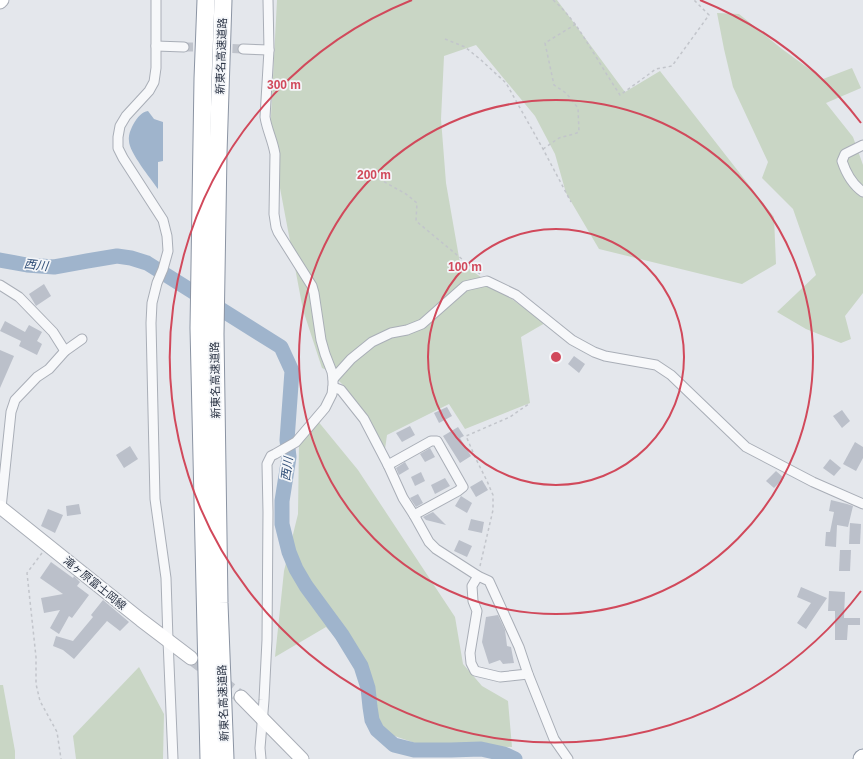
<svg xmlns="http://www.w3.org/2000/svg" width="863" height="759" viewBox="0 0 863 759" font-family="Helvetica,'Noto Sans JP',sans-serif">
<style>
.green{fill:#c9d6c5}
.water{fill:#9fb4cc}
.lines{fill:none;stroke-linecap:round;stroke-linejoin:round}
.river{stroke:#9fb4cc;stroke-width:15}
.building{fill:#bbc0ca}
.street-tunnel{stroke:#bfc3cb;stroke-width:9;stroke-dasharray:9 4.5;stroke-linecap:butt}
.secondary-tunnel{stroke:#bfc3cb;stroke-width:13;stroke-dasharray:13 6;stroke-linecap:butt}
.street-casing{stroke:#a9aeb7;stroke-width:11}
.secondary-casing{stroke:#a9aeb7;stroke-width:15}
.highway-casing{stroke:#8b94a3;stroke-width:19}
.path{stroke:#c2c5cb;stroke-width:1.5;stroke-dasharray:3 3;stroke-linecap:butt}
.street{stroke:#f7f8fa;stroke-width:9}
.secondary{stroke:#fff;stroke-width:13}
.highway{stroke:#fff;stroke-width:17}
.ring{fill:none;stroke:#d1495b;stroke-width:2}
.labels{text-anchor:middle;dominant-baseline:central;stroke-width:3.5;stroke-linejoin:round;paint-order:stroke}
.street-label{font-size:11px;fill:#2b3445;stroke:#f4f6f9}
.water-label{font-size:12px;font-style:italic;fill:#34527a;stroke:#f4f6f9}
.centre{fill:#d1495b;stroke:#f4f6f9;stroke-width:2}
.ring-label{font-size:12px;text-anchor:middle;font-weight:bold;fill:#d1495b;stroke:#f4f6f9;stroke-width:3.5;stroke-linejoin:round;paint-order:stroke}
</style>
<rect width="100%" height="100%" fill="#e4e7ec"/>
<!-- green -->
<g class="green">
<polygon points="277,0 557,0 625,92 660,71 774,217 776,264 742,284 599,249 566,193 555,154 535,116 476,45 444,56 441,119 446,183 460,263 487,281 545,323 521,337 530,403 465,429 449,404 387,435 384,456 343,385 329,371 322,368 303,310 270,135"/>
<polygon points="717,13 739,14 782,49 823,79 852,68 861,88 826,103 853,137 863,165 863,293 845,316 851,339 841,343 806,329 777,312 816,275 793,209 762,178 768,162 733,87 724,49"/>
<polygon points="317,420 358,470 455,617 463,664 482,686 508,701 512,747 415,743 377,730 361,666 326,627 275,657 284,571 298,514 299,443"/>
<polygon points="139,667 164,714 163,759 76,759 73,736"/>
<polygon points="0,685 3,685 15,751 15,759 0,759"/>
</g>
<!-- water -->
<path class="water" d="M148,111L154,119L163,122V161L158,162V189C151,179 129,152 129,141C128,134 132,126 136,120C139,116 142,112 148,111Z"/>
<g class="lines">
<!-- river -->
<polyline class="river" points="0,260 27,265 54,267 87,261 117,256 131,258 147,263 281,347 292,371 287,440 289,457 282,501 282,524 289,552 296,569 306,586 342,635 361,666 368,688 370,707 372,720 377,730 394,745 414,750 451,750 481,749 504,754 515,759"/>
</g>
<!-- building -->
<g class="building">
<polygon points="44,284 51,296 36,306 29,294"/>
<polygon points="5,321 25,332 29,325 42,332 37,341 42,344 37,355 19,346 21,341 0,331"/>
<polygon points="0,350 14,356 0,388"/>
<polygon points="574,356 585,364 579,373 568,364"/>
<polygon points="447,407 452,416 439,423 434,413"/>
<polygon points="842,410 850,421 842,428 833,416"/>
<polygon points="410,426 415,435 402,442 396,433"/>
<polygon points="458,427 464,436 460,438 471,456 460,463 443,436"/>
<polygon points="855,442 863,447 863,458 856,471 843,464"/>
<polygon points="130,446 138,459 124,468 116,455"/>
<polygon points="430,448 435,457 425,462 420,454"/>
<polygon points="830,459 841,468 834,476 823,468"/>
<polygon points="405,462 409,469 399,475 396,468"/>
<polygon points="776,471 784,478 774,488 766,481"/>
<polygon points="421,472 425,481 415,486 411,477"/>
<polygon points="445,478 450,486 435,494 431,485"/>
<polygon points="482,480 488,490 476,497 470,487"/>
<polygon points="418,494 423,503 416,507 410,498"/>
<polygon points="461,496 472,503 467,513 455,506"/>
<polygon points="831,500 847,504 853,506 848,527 837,525 836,547 825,546 826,532 830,532 834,512 829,511"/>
<polygon points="79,504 81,514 67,516 66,506"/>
<polygon points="48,509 63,515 55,533 41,526"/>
<polygon points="433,512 446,525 426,520 423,517"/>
<polygon points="471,519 484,522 482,533 468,530"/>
<polygon points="850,523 861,524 860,544 849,544"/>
<polygon points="459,540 472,546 467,557 454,551"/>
<polygon points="840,550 851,550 850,571 839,571"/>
<polygon points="51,562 73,578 74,576 80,582 77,586 89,595 72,618 69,616 59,634 50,628 60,610 44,613 41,598 63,594 40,578"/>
<polygon points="801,587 827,598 806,629 797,623 811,603 797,597"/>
<polygon points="829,591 845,592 844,618 860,618 860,625 848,625 847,640 835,640 835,611 828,611"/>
<polygon points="103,600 129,622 120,631 107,621 74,659 63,650 53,646 56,636 73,641 93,617 91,615"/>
<polygon points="498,615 505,630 507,646 511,647 514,663 503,664 500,660 489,664 482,642 486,617"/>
</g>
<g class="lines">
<!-- street-tunnel -->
<g class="street-tunnel">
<polyline points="184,47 207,47"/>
<polyline points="219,48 243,49"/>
</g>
<!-- secondary-tunnel -->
<polyline class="secondary-tunnel" points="191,658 241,697"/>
<defs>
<g id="street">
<polyline points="156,0 156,68 154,82 149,91 126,116 120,126 118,137 118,148 123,158 163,220 167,236 168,251 163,269 157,283 152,303 151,323 155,499 166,578 168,640 173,759"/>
<polyline points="156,46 184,47"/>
<polyline points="243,49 269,50"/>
<path d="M863,145L845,154L842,161C846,173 853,185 863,192"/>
<polyline points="0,285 19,297 53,332 65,351"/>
<polyline points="333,379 351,359 372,342 391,333 407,330 422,324 465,286 487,281 516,295 572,340 594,352 605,356 656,365 671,375 746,447 813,482 863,504"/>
<polyline points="333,387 341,390 364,419 388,465 403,498 414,515 429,542 436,549 478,576 489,581 519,647 528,674 554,739 568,759"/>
<polyline points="388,465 431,441 437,441 463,487 458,491 414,515"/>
<polyline points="1,508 11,412 15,400 37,377 49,369 65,351 82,339"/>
<polyline points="478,576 472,586 473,601 477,611 470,653 471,663 475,671 500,677 528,674"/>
<path d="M261,759L260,748L264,700L267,640L268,512L267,464L271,456L275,454L296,442L325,408L332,394L333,386V379L332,372L325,354L321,340L314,293L312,286L278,232L276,227L274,214L275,154C273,141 267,130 265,117L269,50L268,0"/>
</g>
<g id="secondary">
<polyline points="0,2 2,0"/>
<polyline points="0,507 141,620 191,658"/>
<polyline points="241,697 302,759"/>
</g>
<g id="highway">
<polyline points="206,0 203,79 199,328 209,759"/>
<polyline points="223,0 218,153 215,334 219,603 225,759"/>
<polyline points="862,759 863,758"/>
</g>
</defs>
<!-- street casing -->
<use href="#street" class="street-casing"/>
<!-- secondary casing -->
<use href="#secondary" class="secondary-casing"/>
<!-- highway casing -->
<use href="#highway" class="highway-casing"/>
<!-- path -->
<g class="path">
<path d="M553,0C574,18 584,38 598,60C605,72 613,84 620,95L656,69L672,66L709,15L694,0"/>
<polyline points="445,39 465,47 481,60 506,83 543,149 571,202"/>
<polyline points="543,149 559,138 574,134 579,132 578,108 566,93 554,85 545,43 576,24"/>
<polyline points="363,170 406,194 417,203 416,221 480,274"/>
<polyline points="42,553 27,573 36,657 36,684 40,701 57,732 61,759"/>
<polyline points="480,566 493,510 493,495 487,481 476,459 466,436 510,417 530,403"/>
</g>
<!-- street -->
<use href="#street" class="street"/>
<!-- secondary -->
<use href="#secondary" class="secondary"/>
<!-- highway -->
<use href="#highway" class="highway"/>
</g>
<!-- distance rings -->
<g class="ring">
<circle cx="556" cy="357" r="128"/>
<circle cx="556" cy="357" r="257"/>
<path d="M861 591A385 385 0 1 1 412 0M700 0A385 385 0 0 1 861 123"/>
</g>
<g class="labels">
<!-- street labels -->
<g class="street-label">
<text transform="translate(221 56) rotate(-88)">新東名高速道路</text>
<text transform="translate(215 380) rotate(-91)">新東名高速道路</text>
<text transform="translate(95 583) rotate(39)">滝ヶ原富士岡線</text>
<text transform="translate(223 703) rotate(-92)">新東名高速道路</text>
</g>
<!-- water labels -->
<g class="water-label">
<text transform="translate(36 265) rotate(7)">西川</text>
<text transform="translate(287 469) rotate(-83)">西川</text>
</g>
</g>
<circle cx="556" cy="357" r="6" class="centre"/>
<g class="ring-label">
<text x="284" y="89">300 m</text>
<text x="374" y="179">200 m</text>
<text x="465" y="271">100 m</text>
</g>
</svg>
